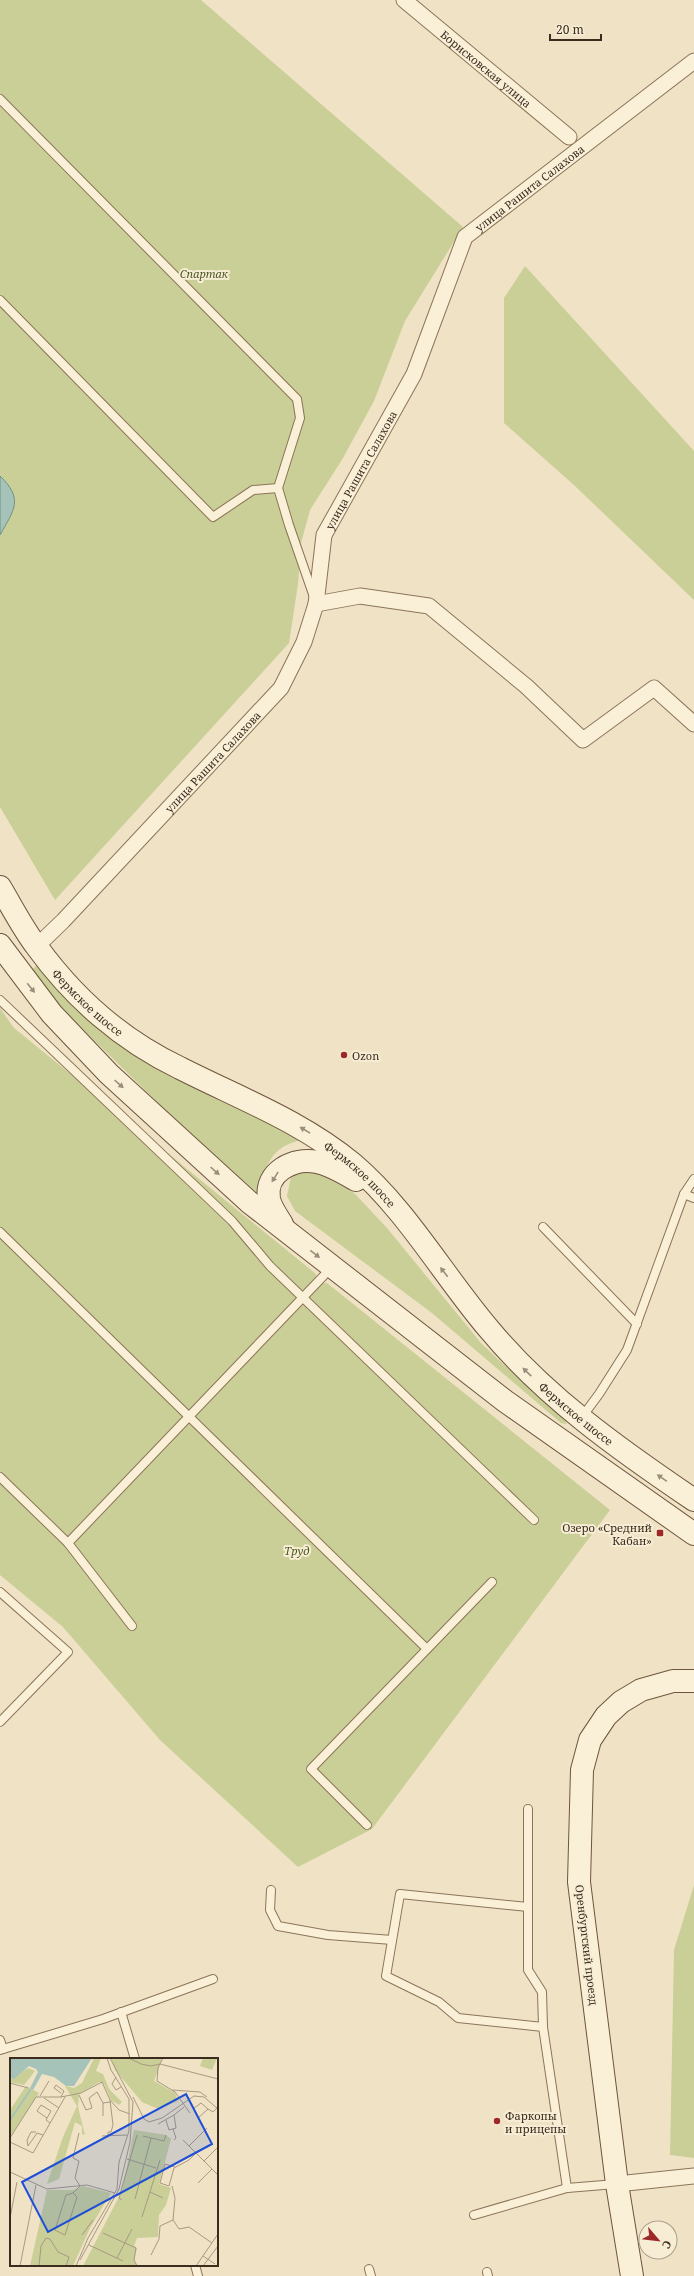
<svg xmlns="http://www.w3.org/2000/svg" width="694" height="2276" viewBox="0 0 694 2276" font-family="'Noto Serif',serif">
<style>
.green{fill:#c9cf97}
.water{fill:#a6c3ba;stroke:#6c9288}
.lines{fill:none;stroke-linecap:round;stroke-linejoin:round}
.lane-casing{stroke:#8c7459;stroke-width:10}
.street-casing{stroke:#8c7459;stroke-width:17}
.secondary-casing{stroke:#6e553d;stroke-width:24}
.lane{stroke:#faf0d8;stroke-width:8}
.street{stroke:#faf0d8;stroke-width:15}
.secondary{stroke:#faf0d8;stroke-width:22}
.oneway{fill:#9a8e7b}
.poi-dot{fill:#9d2729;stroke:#f7edd4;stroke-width:1.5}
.labels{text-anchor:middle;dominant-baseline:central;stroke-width:4;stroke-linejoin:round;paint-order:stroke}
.street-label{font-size:11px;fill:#3b2c1e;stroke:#f7edd4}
.park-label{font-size:11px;font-style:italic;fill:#4c5824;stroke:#f7edd4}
.poi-label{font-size:11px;fill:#3b2c1e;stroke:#f7edd4;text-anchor:start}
.inset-river{fill:none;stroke:#a6c3ba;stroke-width:2}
.inset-road{fill:none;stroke:#a89982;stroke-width:1}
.view{fill:#1d4ed8;fill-opacity:0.15;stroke:#1d4ed8;stroke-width:2}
.inset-edge{fill:none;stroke:#3b2c1e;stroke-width:2}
</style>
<rect width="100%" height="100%" fill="#f0e2c4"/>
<!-- green -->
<g class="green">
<polygon points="0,0 201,0 463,227 405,321 374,401 343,458 310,510 301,543 298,584 289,643 55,900 0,807"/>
<polygon points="525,266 694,451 694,600 575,486 504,423 504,298"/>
<path d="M37,965L130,1051L144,1061L302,1140C271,1146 262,1168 261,1197L192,1136L60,1007L35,974L33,969Z"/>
<polygon points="0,1008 14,1028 316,1274 316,1284 327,1283 610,1510 372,1829 298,1867 160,1740 63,1627 0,1575"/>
<polygon points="302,1168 331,1175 355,1194 387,1228 481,1343 536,1395 564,1418 567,1424 561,1423 432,1313 295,1211 287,1196 291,1177"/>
<polygon points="694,1885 694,2158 670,2155 674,1950"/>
</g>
<!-- water -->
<path class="water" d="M0,476C24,499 14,510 0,535Z"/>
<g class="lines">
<defs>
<g id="lane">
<polyline points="0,99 297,399 300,418 278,488 289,525 314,597"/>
<polyline points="0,300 213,517 253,490 278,488"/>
<polyline points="0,1000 232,1221 270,1266 534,1520"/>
<polyline points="684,1194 694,1198"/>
<polyline points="543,1227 637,1324"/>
<polyline points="0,1232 427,1649"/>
<polyline points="582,1417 599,1394 627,1350 684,1194 694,1179"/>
<polyline points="0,1477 68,1543 132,1626"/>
<polyline points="68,1543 332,1267"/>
<polyline points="0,1592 68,1652 0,1722"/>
<polyline points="528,1809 528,1970 542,1992 543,2027"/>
<polyline points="367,1825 311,1769 492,1582"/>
<polyline points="271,1890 270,1910 278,1926 328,1935 392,1940"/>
<polyline points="528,1907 400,1894 386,1976 439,2002 458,2018 543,2027 567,2188"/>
<polyline points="121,2012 135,2059"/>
<polyline points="0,2040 3,2049"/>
<polyline points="0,2050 103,2019 213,1979"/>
<polyline points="474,2215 567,2188 616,2184"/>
<polyline points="195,2265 198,2276"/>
<polyline points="369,2269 371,2276"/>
<polyline points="487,2272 488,2276"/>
</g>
<g id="street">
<path id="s1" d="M404,0L569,137"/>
<polyline points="316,604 360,596 429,606 526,686 583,740 654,688 694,724"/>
<path id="s2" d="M36,947L63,921L281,688L304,642L316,604L324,535L414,374L465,237L694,61"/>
<polyline points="617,2184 694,2176"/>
</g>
<g id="secondary">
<path id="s3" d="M0,887C12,907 23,929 37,947C74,998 123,1041 180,1068C239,1098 301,1121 353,1164C406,1209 443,1275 488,1328C545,1397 620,1450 694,1500"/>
<polyline points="0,945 52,1014 109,1074 249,1202 505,1401 694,1534"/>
<path d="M282,1224C277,1216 271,1208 269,1199C264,1172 294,1157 317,1162C331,1165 344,1173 356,1180"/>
<polyline points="632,2276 617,2184 579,1882 582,1770 590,1740 606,1716 621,1702 641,1690 673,1681 694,1681"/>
</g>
</defs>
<!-- lane casing -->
<use href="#lane" class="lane-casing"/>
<!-- street casing -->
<use href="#street" class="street-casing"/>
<!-- secondary casing -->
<use href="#secondary" class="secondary-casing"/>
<!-- lane -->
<use href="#lane" class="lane"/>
<!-- street -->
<use href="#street" class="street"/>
<!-- secondary -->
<use href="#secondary" class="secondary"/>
</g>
<!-- one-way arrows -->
<defs><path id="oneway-solid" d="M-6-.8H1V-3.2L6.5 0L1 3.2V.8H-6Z"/></defs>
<g class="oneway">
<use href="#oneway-solid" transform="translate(31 988) rotate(51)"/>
<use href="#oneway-solid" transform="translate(119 1084) rotate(42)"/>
<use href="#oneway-solid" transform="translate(305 1130) rotate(-149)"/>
<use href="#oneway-solid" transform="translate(215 1171) rotate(42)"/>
<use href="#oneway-solid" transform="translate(275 1177) rotate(122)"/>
<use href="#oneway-solid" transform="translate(315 1254) rotate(38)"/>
<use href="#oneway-solid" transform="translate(444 1272) rotate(-128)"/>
<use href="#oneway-solid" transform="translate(527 1372) rotate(-136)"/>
<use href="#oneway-solid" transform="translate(662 1478) rotate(-145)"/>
</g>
<!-- markers -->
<g class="poi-dot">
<circle cx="344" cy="1055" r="4"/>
<rect x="656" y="1529" width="8" height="8" rx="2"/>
<circle cx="497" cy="2121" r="4"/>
</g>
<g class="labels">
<!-- street labels -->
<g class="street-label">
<text stroke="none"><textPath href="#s1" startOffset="107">Борисковская улица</textPath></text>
<text stroke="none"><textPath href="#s2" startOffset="929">улица Рашита Салахова</textPath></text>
<text stroke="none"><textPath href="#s2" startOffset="592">улица Рашита Салахова</textPath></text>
<text stroke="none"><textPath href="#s2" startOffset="256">улица Рашита Салахова</textPath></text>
<text stroke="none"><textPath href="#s3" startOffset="146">Фермское шоссе</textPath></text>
<text stroke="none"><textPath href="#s3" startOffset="470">Фермское шоссе</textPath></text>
<text stroke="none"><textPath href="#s3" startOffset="794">Фермское шоссе</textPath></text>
<text transform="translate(587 1945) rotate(83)">Оренбургский проезд</text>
</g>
<!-- park labels -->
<g class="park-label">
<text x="204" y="273">Спартак</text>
<text x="297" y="1550">Труд</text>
</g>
<!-- poi labels -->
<g class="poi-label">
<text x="352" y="1055">Ozon</text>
<text x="652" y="1527" text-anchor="end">Озеро «Средний<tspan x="652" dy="13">Кабан»</tspan></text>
<text x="505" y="2115">Фаркопы<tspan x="505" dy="13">и прицепы</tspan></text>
</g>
</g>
<!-- overview -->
<g transform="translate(10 2058)">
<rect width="208" height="208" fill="#f0e2c4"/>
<path d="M84,0H91L86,13L93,16L99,31L112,44L109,47L101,42L94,26L89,24L69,36L68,49L75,77L72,76V68L65,64L49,121L37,126L53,79L67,48L55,28L64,30L72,25ZM101,0H152L144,23L165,35L168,43L148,51L132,44L105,12ZM193,0H207L202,12L190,8ZM18,10L25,13L14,27L0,24V22ZM16,28L29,35L0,79V52ZM124,72L156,77L161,81L149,126L161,130L156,147L149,157L148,179L127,180L124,188L127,190L124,202L128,208H73L112,133ZM73,128L101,135L80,170L63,208H20L37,132H63Z" fill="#c9cf97"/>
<path d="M0,0H82L64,28H56L44,19L32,16L23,32L20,30L28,14L26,11L19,8L4,21L0,20Z" fill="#a6c3ba"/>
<path class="inset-river" d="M0,62L21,31"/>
<path class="inset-road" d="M119,0L131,6L141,8L150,6L208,21M153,0L148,10L147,23L165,34L180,55M106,19L102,26L106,32L111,29M0,25L18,30M46,27L54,33L51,39M46,27L44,30L51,35M162,32L190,34L197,39M69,37L76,52L82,50L79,40L87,34L93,45M30,38L39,23M123,39L134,61L139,64L152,60L184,38L194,39L208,51M34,40L49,50M183,51L191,45L198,51M93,58V45L100,44M37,60L27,53L31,47L41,53L36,62L40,65M188,60L198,51L203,54L207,50M156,62L159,72L166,70L164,57L174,49M148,66L164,57M163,71L166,80L164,82M26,74H21L17,82L18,88L27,75L33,77M69,75L63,100L69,103L65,120L70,128M92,78L117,77M133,78L154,83L156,77M98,79V74H101L103,67L100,42M0,80L26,39H51L71,35L92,24L100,42L109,52L120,56M173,82L208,117M0,84L23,95L55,39M179,88L197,70M117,101L146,110M194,103L208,89M165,109L155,106L150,125L159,128L164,110L179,102L186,95M0,114L37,131L77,127L105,135M188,125L202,111M162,128L165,140L163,162M140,134L153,140M63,135L67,139L55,177L45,172L56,137L63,135L70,128M125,141L141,80M112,142L109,140L127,77M132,159L150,102M0,160L7,124M93,175L126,190L124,202L127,208M72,177L83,162M79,187L113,203M141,197L149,181L150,168L163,162L169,171L179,169L202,185M193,198L205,206M107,200L122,171M70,202L109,131L120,84L123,44L100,0M10,208L26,127M29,208L31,188L36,180L40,181L48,194L59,199L56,208M66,208L78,180L107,131L109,104L119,73V41L101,12L97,0M186,208L208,176M193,208L208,188"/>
<path class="view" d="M176,36L202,86L38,174L12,124Z"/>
<rect width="208" height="208" class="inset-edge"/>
</g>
<!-- north arrow -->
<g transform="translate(658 2240) rotate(118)"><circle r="19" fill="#f7edd4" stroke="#aca08b"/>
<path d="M0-3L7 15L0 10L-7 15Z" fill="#9d2729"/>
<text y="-6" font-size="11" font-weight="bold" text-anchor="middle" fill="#3b2c1e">С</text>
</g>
<!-- scale -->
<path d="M550 34v6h51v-6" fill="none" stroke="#3b2c1e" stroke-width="2"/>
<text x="556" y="34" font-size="12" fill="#3b2c1e" stroke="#f7edd4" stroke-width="3" paint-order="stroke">20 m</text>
</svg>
